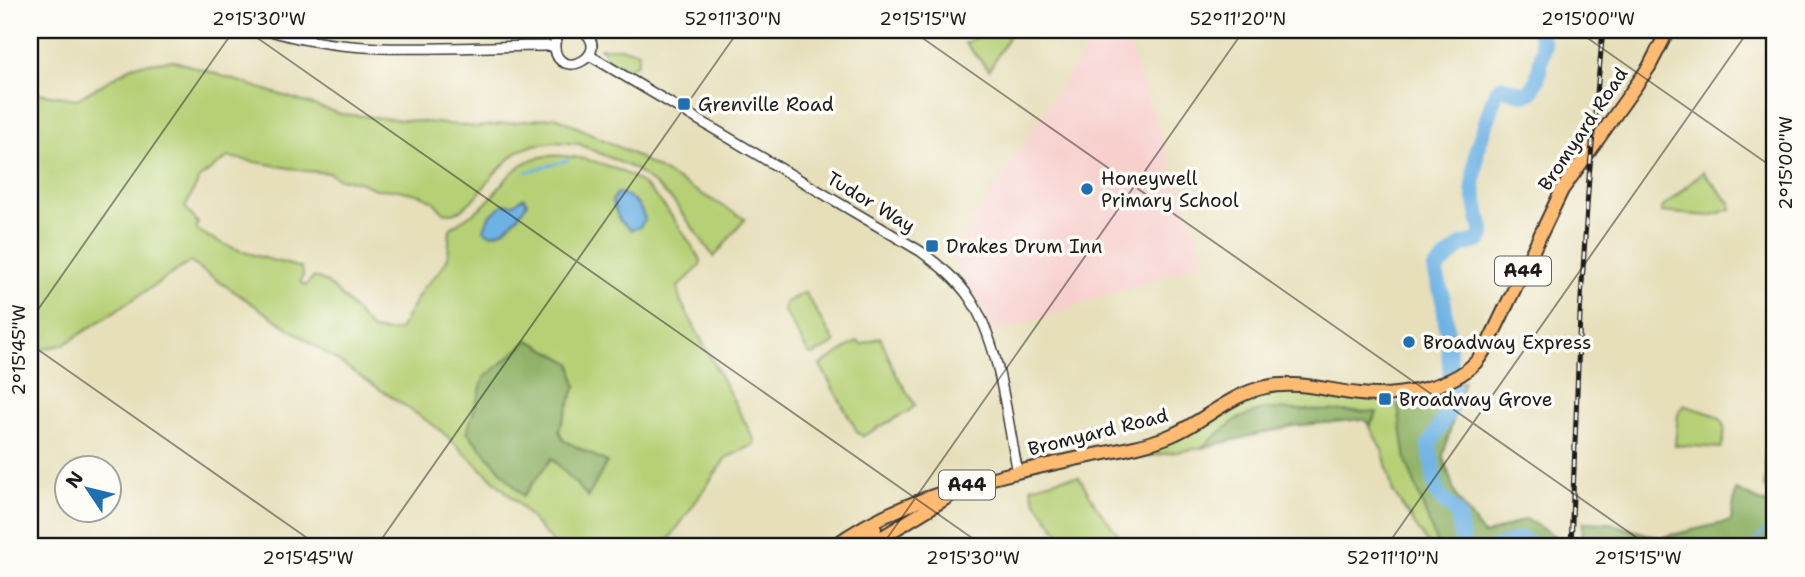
<svg xmlns="http://www.w3.org/2000/svg" width="1805" height="577" viewBox="0 0 1805 577" font-family="'Shantell Sans',sans-serif">
<style>
.built{fill:#f7d0ce}
.green{fill:#b6d076;stroke:#697649;stroke-width:2;fill-rule:evenodd}
.forest{fill:#90b267;stroke:#566742;stroke-width:2}
.water{fill:#6eb2e4;stroke:#456780;stroke-width:2}
.lines{fill:none;stroke-linecap:round;stroke-linejoin:round}
.stream{stroke:#6eb2e4;stroke-width:2.5}
.river{stroke:#6eb2e4;stroke-width:16}
.minor-casing{stroke:#3a3934;stroke-width:12}
.major-casing{stroke:#3a3934;stroke-width:16}
.minor{stroke:#fff;stroke-width:9}
.major{stroke:#ffbb71;stroke-width:12}
.rail-casing{stroke:#1c1c1c;stroke-width:5}
.rail{stroke:#fdfcf7;stroke-width:2.5;stroke-dasharray:8;stroke-linecap:butt}
.ticks{fill:none;stroke:#1c1c1c;stroke-width:2;stroke-opacity:0.45}
.poi-dot{fill:#1f6fb2;stroke:#fdfcf7;stroke-width:2.5}
.labels{text-anchor:middle;dominant-baseline:central;stroke-width:7;stroke-linejoin:round;paint-order:stroke}
.shield{fill:#fdfcf7;stroke:#605f5e;stroke-width:2}
.shield-label{font-size:18px;font-weight:bold;fill:#1c1c1c}
.poi-label{font-size:19px;fill:#1c1c1c;stroke:#fdfcf7;text-anchor:start}
.street-label{font-size:19px;fill:#1c1c1c;stroke:#fdfcf7}
.neatline{fill:none;stroke:#1c1c1c;stroke-width:2.5}
.ticks-label{font-size:18px;text-anchor:middle;fill:#1c1c1c}
</style>
<rect width="100%" height="100%" fill="#fdfcf7"/>
<filter id="ink" filterUnits="userSpaceOnUse"><feTurbulence type="fractalNoise" baseFrequency=".0143" numOctaves="2"/><feDisplacementMap in="SourceGraphic" scale="14" xChannelSelector="R" yChannelSelector="G"/><feConvolveMatrix kernelMatrix="1 2 1 2 8 2 1 2 1" color-interpolation-filters="sRGB"/></filter>
<filter id="wash" filterUnits="userSpaceOnUse"><feTurbulence type="fractalNoise" baseFrequency=".00686" numOctaves="4" result="noise"/><feDisplacementMap in="SourceGraphic" scale="28" xChannelSelector="R" yChannelSelector="G"/><feGaussianBlur stdDeviation="1.57" result="paint"/><feColorMatrix in="noise" values="0 0 0 0 0 0 0 0 0 0 0 0 0 0 0 0 0 1.4 0 .05"/><feComposite in="paint" operator="in"/></filter>
<g filter="url(#wash)">
<rect width="100%" height="100%" fill="#e6dfba"/>
<!-- built -->
<polygon class="built" points="1101,30 1123,30 1206,262 995,334 985,310 949,257 1066,78"/>
<!-- green -->
<g class="green">
<polygon points="992,30 1004,30 1008,38 989,70 965,43"/>
<polygon points="600,48 622,48 639,52 637,64 627,68 609,60"/>
<path d="M172,60L341,114L478,127L556,117L629,152L745,219L714,257L674,202L659,188L635,169L579,144L555,142L534,145L518,151L495,173L476,197L461,210L452,213L443,212L433,201L421,195L398,190L375,189L357,181L339,179L329,173L306,171L228,157L200,178L185,207L198,223L196,229C229,251 264,258 302,268L303,276L300,282L306,286C308,283 310,279 314,278C328,275 362,320 372,330L389,332L400,329L423,288L439,272L448,257L450,229C460,220 474,214 485,204C499,190 507,173 526,162C556,145 622,165 646,187C669,208 684,234 701,260L700,266L678,287L680,300L755,441L753,445L726,458L664,547H556L517,502L439,429L190,262L65,344L30,352V92L77,99L135,65ZM576,386L559,430L588,496L551,458L523,496L467,432Z"/>
<polygon points="1703,172 1731,204 1731,209 1710,216 1661,212 1662,208"/>
<polygon points="805,292 835,343 813,355 809,354 783,309 786,302"/>
<polygon points="880,337 896,374 915,405 909,411 863,436 858,433 820,365 858,341 861,345"/>
<polygon points="1269,390 1303,390 1398,404 1406,460 1438,547 1430,547 1393,492 1383,452 1370,427 1377,413 1265,409 1237,419 1201,448 1144,457 1144,450 1237,401"/>
<path d="M1684,405C1709,416 1734,410 1721,448L1675,445L1678,414Z"/>
<polygon points="1768,418 1775,420 1775,491 1764,488"/>
<polygon points="1079,477 1097,507 1128,547 1069,547 1035,500 1031,487 1063,478"/>
</g>
<!-- forest -->
<g class="forest">
<polygon points="529,340 571,363 576,386 559,430 563,440 607,462 588,497 552,458 523,496 467,432 484,378"/>
<polygon points="1464,381 1443,456 1456,496 1484,535 1526,519 1555,536 1555,547 1438,547 1406,460 1398,407"/>
<polygon points="1265,409 1377,412 1369,425 1364,419 1292,426 1201,448 1237,419"/>
<polygon points="1736,490 1775,508 1775,547 1582,547 1583,522 1610,523 1659,538 1731,521"/>
</g>
<!-- water -->
<g class="water">
<path d="M617,193C631,194 641,206 645,219L640,227L631,230L619,220L612,201Z"/>
<path d="M524,197L527,203C520,215 498,244 484,230L489,216L504,204H514Z"/>
</g>
<g class="lines">
<!-- stream -->
<g class="stream">
<polyline points="526,172 568,160"/>
<polyline points="1753,547 1754,541 1766,530 1775,533"/>
</g>
<!-- river -->
<g class="river">
<polyline points="1463,547 1458,514 1437,494 1429,445 1454,403 1444,304 1435,269 1462,245 1480,240 1483,235 1473,188 1477,149 1496,92 1501,87 1524,94 1531,92 1537,80 1544,46 1539,30"/>
<polyline points="1498,547 1521,539 1535,547"/>
</g>
</g>
</g>
<g filter="url(#ink)">
<g class="lines">
<defs>
<g id="minor">
<path d="M268,30C357,59 461,45 554,46"/>
<path d="M564,30C557,35 554,40 555,49C560,82 614,54 582,30"/>
<path d="M589,55L920,251C939,265 958,280 971,300C1001,347 1006,417 1018,472"/>
</g>
<g id="major">
<path d="M833,547C899,497 995,476 1075,459C1107,452 1142,448 1172,435C1205,421 1230,394 1266,387C1297,380 1329,391 1360,394C1394,398 1450,389 1475,363C1479,359 1483,352 1487,346L1562,190L1649,67L1668,30"/>
<polyline points="848,547 875,529"/>
<polyline points="866,547 948,497"/>
</g>
</defs>
<!-- minor casing -->
<use href="#minor" class="minor-casing"/>
<!-- major casing -->
<use href="#major" class="major-casing"/>
<!-- minor -->
<use href="#minor" class="minor"/>
<!-- major -->
<use href="#major" class="major"/>
<defs>
<polyline id="rail" points="1571,547 1580,314 1589,177 1603,30"/>
</defs>
<!-- rail casing -->
<use href="#rail" class="rail-casing"/>
<!-- rail -->
<use href="#rail" class="rail"/>
</g>
</g>
<!-- ticks -->
<path class="ticks" d="M246,30L985,547M911,30L1650,547M1576,30L1775,169M30,321L234,30M30,344L320,547M376,547L739,30M881,547L1244,30M1386,547L1749,30"/>
<!-- markers -->
<g class="poi-dot">
<rect x="677" y="97" width="14" height="14" rx="3.5"/>
<circle cx="1087" cy="189" r="7"/>
<rect x="925" y="239" width="14" height="14" rx="3.5"/>
<circle cx="1409" cy="342" r="7"/>
<rect x="1378" y="392" width="14" height="14" rx="3.5"/>
</g>
<g class="labels">
<!-- shield labels -->
<g class="shield">
<rect x="1495" y="256.5" width="56" height="29" rx="5"/>
<rect x="939" y="470.5" width="56" height="29" rx="5"/>
</g>
<g class="shield-label">
<text x="1523" y="271">A44</text>
<text x="967" y="485">A44</text>
</g>
<!-- poi labels -->
<g class="poi-label">
<text x="698" y="104">Grenville Road</text>
<text x="1101" y="178">Honeywell<tspan x="1101" dy="22">Primary School</tspan></text>
<text x="946" y="246">Drakes Drum Inn</text>
<text x="1423" y="342">Broadway Express</text>
<text x="1399" y="399">Broadway Grove</text>
</g>
<!-- street labels -->
<g class="street-label">
<text transform="translate(1583 129) rotate(-56)">Bromyard Road</text>
<text transform="translate(871 202) rotate(31)">Tudor Way</text>
<text transform="translate(1098 432) rotate(-14)">Bromyard Road</text>
</g>
</g>
<!-- margin -->
<rect width="1805" height="577" fill="none" stroke="#fdfcf7" stroke-width="77"/>
<!-- north arrow -->
<g transform="translate(88 489) rotate(305)"><circle r="33" fill="#fdfcf7" stroke="#a3a29f" stroke-width="2"/>
<path d="M0-5L12 26L0 18L-12 26Z" fill="#1f6fb2"/>
<text y="-10" font-size="19" font-weight="bold" text-anchor="middle" fill="#1c1c1c">N</text>
</g>
<rect x="38" y="38" width="1728" height="500" class="neatline"/>
<g class="ticks-label">
<text x="259" y="25">2°15'30"W</text>
<text x="733" y="25">52°11'30"N</text>
<text x="923" y="25">2°15'15"W</text>
<text x="1238" y="25">52°11'20"N</text>
<text x="1588" y="25">2°15'00"W</text>
<text transform="translate(1786 163) rotate(-90)" y="6">2°15'00"W</text>
<text transform="translate(19 350) rotate(-90)" y="6">2°15'45"W</text>
<text x="308" y="564">2°15'45"W</text>
<text x="973" y="564">2°15'30"W</text>
<text x="1393" y="564">52°11'10"N</text>
<text x="1638" y="564">2°15'15"W</text>
</g>
</svg>
